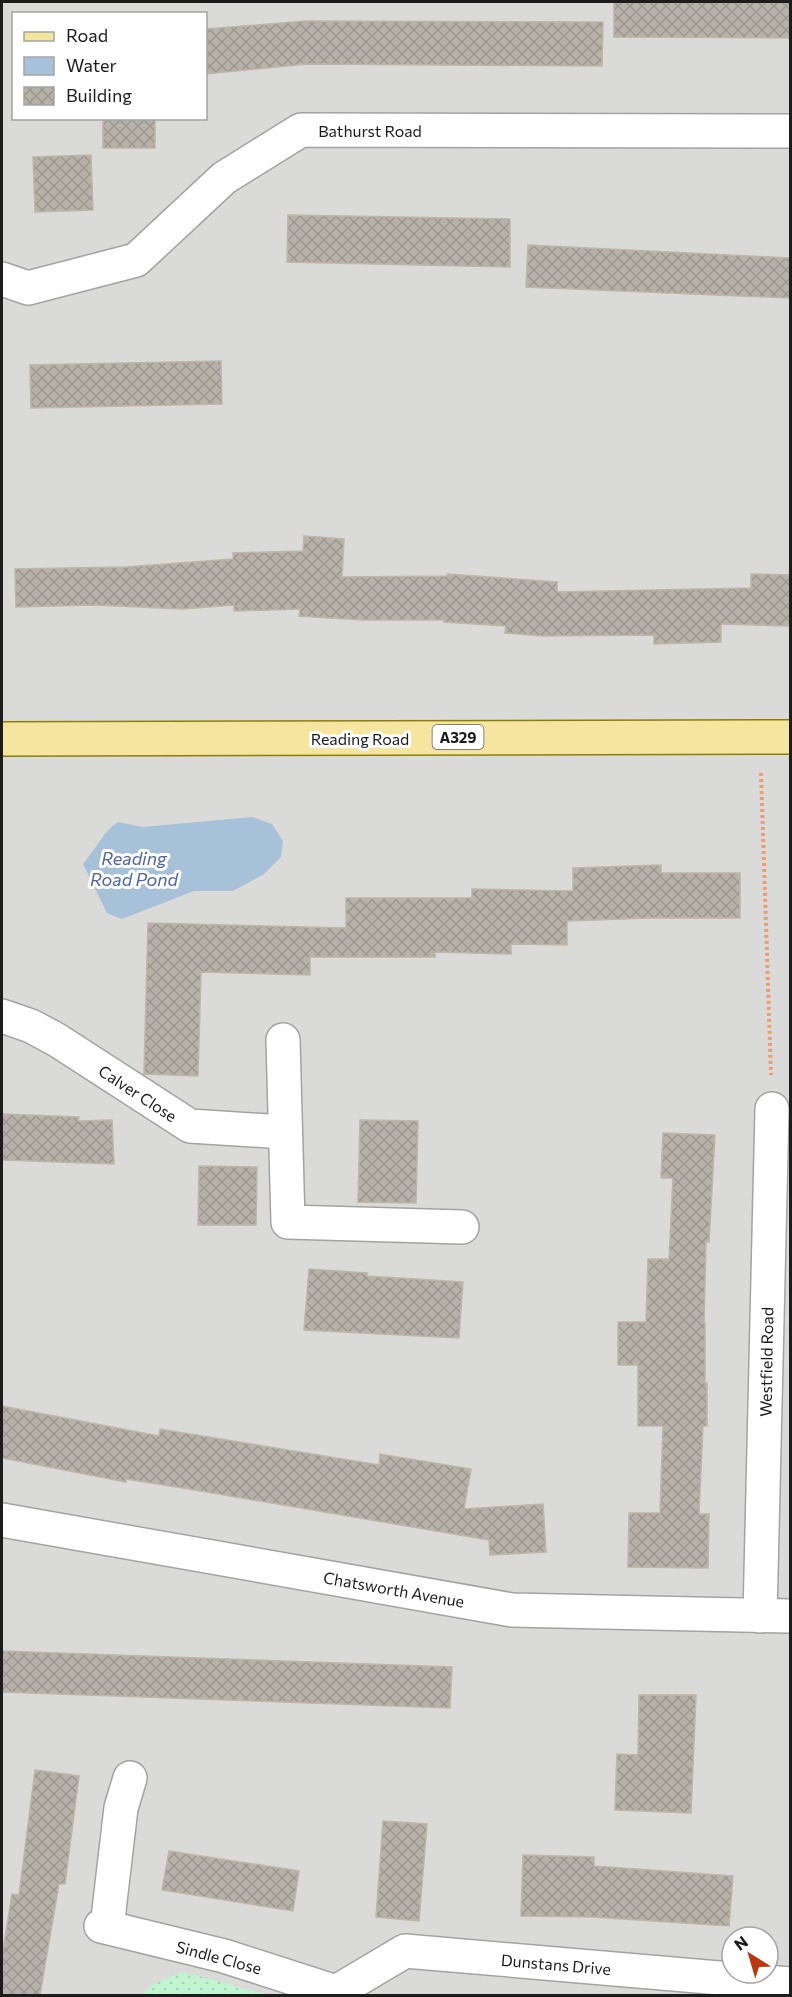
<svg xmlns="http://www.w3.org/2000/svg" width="792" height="1997" viewBox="0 0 792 1997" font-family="Commissioner,sans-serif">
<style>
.residential{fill:#dadad9;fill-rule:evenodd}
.park{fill:url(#park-dots)}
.water{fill:#a6c1d8}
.building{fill:url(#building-cross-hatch);stroke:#beb6a6;stroke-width:1.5}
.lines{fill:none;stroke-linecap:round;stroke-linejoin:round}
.minor-casing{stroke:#a3a3a3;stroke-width:36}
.major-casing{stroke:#8c7f09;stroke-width:36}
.path{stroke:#f09c70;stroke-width:4;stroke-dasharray:3 3;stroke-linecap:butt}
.minor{stroke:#fff;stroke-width:33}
.major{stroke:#f5e59f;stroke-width:33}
.labels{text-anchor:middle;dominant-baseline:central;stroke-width:6;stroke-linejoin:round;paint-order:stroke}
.shield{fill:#fff;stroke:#606060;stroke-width:1.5}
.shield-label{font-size:15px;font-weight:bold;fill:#1c1c1c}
.street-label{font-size:16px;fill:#1c1c1c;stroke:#fff}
.water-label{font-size:18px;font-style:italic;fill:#4f66a5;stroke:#fff}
</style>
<defs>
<pattern id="park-dots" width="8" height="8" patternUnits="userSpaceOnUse" patternTransform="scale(1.5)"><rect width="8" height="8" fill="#c1f5d2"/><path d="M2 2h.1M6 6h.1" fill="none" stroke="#a5d1b4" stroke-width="1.8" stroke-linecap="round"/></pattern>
<pattern id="building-cross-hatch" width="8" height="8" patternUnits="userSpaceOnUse" patternTransform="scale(1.5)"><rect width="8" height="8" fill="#b6b2a9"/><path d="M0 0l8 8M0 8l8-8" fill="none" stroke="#9c9891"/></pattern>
</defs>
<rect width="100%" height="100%" fill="#edece3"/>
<!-- residential -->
<path class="residential" d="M2,2H790V1995H2ZM14,14H206V118H14ZM732,1937H768V1973H732Z"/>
<!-- park -->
<polygon class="park" points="183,1972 268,1995 143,1995 152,1985"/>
<!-- water -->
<path class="water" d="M252,817L272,824L283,841L281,857L264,874L233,891H194L122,919L107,913L83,864C95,850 103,832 118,822L143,827Z"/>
<!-- building -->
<g class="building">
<polygon points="614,2 790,2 790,38 614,37"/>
<polygon points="306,21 603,22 602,66 307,64 206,74 206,29"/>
<rect x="103" y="118" width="52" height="30"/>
<polygon points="91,155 93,210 35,212 33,157"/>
<polygon points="288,215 510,219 510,267 287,262"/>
<polygon points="528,245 790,258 790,298 526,287"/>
<polygon points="221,361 222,404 31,408 30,365"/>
<polygon points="304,536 344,539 342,577 447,576 447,574 557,582 557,592 751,588 751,574 790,575 789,626 721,624 721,642 654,644 654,635 543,636 505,633 506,626 444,622 444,620 364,620 299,616 300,609 234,611 234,605 182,609 95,605 16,607 15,569 126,567 233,559 233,553 303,551"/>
<polygon points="661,865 661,873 740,873 740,918 648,918 567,921 567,945 511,944 511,954 435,952 435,957 310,957 310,975 201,972 198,1076 144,1074 148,923 346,928 346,898 472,898 472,889 573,891 573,868"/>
<polygon points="2,1114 79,1117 78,1121 112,1120 114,1164 2,1160"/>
<polygon points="360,1120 418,1121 416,1203 358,1202"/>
<polygon points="663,1133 715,1135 709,1242 706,1242 704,1323 705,1323 705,1383 707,1383 707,1426 703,1426 699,1514 709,1514 708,1568 628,1567 629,1513 660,1513 663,1426 638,1426 638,1365 618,1365 618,1322 646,1322 648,1259 669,1259 673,1178 661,1178"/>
<polygon points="199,1166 257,1167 256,1225 198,1225"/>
<polygon points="309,1269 367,1273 367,1276 463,1282 459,1338 304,1330"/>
<polygon points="2,1406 159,1436 160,1429 379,1465 380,1454 471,1469 464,1509 543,1504 546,1552 490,1555 489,1540 189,1489 126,1479 126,1482 2,1458"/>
<polygon points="2,1651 452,1667 450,1708 2,1692"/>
<polygon points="639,1695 696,1695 691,1813 615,1810 617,1754 638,1755"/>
<polygon points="35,1770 79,1776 65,1884 59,1884 40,1995 2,1995 2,1956 12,1894 19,1895"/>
<polygon points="383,1821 427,1824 419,1921 376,1917"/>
<polygon points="169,1851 299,1871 293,1911 162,1890"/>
<polygon points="523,1855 594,1857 594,1866 733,1876 729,1926 592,1917 521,1916"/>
</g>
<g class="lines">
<defs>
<g id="minor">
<polyline points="2,279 28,288 136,260 224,178 301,130 790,131"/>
<polyline points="2,1016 31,1026 57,1040 190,1126 285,1132"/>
<polyline points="283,1040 288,1222 462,1227"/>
<polyline points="2,1520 512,1610 790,1616"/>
<polyline points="760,1616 772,1109"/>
<polyline points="101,1926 224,1956 336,1992"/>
<polyline points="107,1927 121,1808 130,1778"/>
<polyline points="335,1996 336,1992 405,1951 790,1984"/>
</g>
<polyline id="major" points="2,739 790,737"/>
</defs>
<!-- minor casing -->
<use href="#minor" class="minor-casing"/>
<!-- major casing -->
<use href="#major" class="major-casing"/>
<!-- path -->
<polyline class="path" points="761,773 771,1075"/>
<!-- minor -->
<use href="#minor" class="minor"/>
<!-- major -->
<use href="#major" class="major"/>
</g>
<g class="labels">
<!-- shield labels -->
<rect class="shield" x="432.5" y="725" width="51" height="24" rx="4.5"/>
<g class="shield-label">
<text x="458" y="737">A329</text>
</g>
<!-- street labels -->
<g class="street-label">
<text x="370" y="130">Bathurst Road</text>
<text x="360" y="738">Reading Road</text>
<text transform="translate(138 1093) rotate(33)">Calver Close</text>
<text transform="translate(766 1362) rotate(-89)">Westfield Road</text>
<text transform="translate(394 1589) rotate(10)">Chatsworth Avenue</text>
<text transform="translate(219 1957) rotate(15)">Sindle Close</text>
<text transform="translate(556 1964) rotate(5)">Dunstans Drive</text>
</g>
<!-- water labels -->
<g class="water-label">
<text x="134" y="858">Reading<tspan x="134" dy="21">Road Pond</tspan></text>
</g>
</g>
<!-- border -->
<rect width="792" height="1997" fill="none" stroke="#1c1c1c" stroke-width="6"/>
<!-- legend -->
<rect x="12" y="12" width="195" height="108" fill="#ffffff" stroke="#a4a4a4" stroke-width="1.5"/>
<rect x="24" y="32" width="30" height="9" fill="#f5e59f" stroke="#a4a4a4" stroke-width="1.5"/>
<text x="66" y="42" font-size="18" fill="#1c1c1c">Road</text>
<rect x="24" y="57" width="30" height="18" fill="#a6c1d8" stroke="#a4a4a4" stroke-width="1.5"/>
<text x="66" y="72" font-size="18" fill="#1c1c1c">Water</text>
<rect x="24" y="87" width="30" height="18" fill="url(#building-cross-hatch)" stroke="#a4a4a4" stroke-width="1.5"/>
<text x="66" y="102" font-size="18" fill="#1c1c1c">Building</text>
<!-- north arrow -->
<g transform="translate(750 1955) rotate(323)"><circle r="28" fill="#ffffff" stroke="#a4a4a4" stroke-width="1.5"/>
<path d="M0-4.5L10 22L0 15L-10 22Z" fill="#bc360d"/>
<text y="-9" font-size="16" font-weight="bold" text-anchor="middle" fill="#1c1c1c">N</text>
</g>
</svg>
